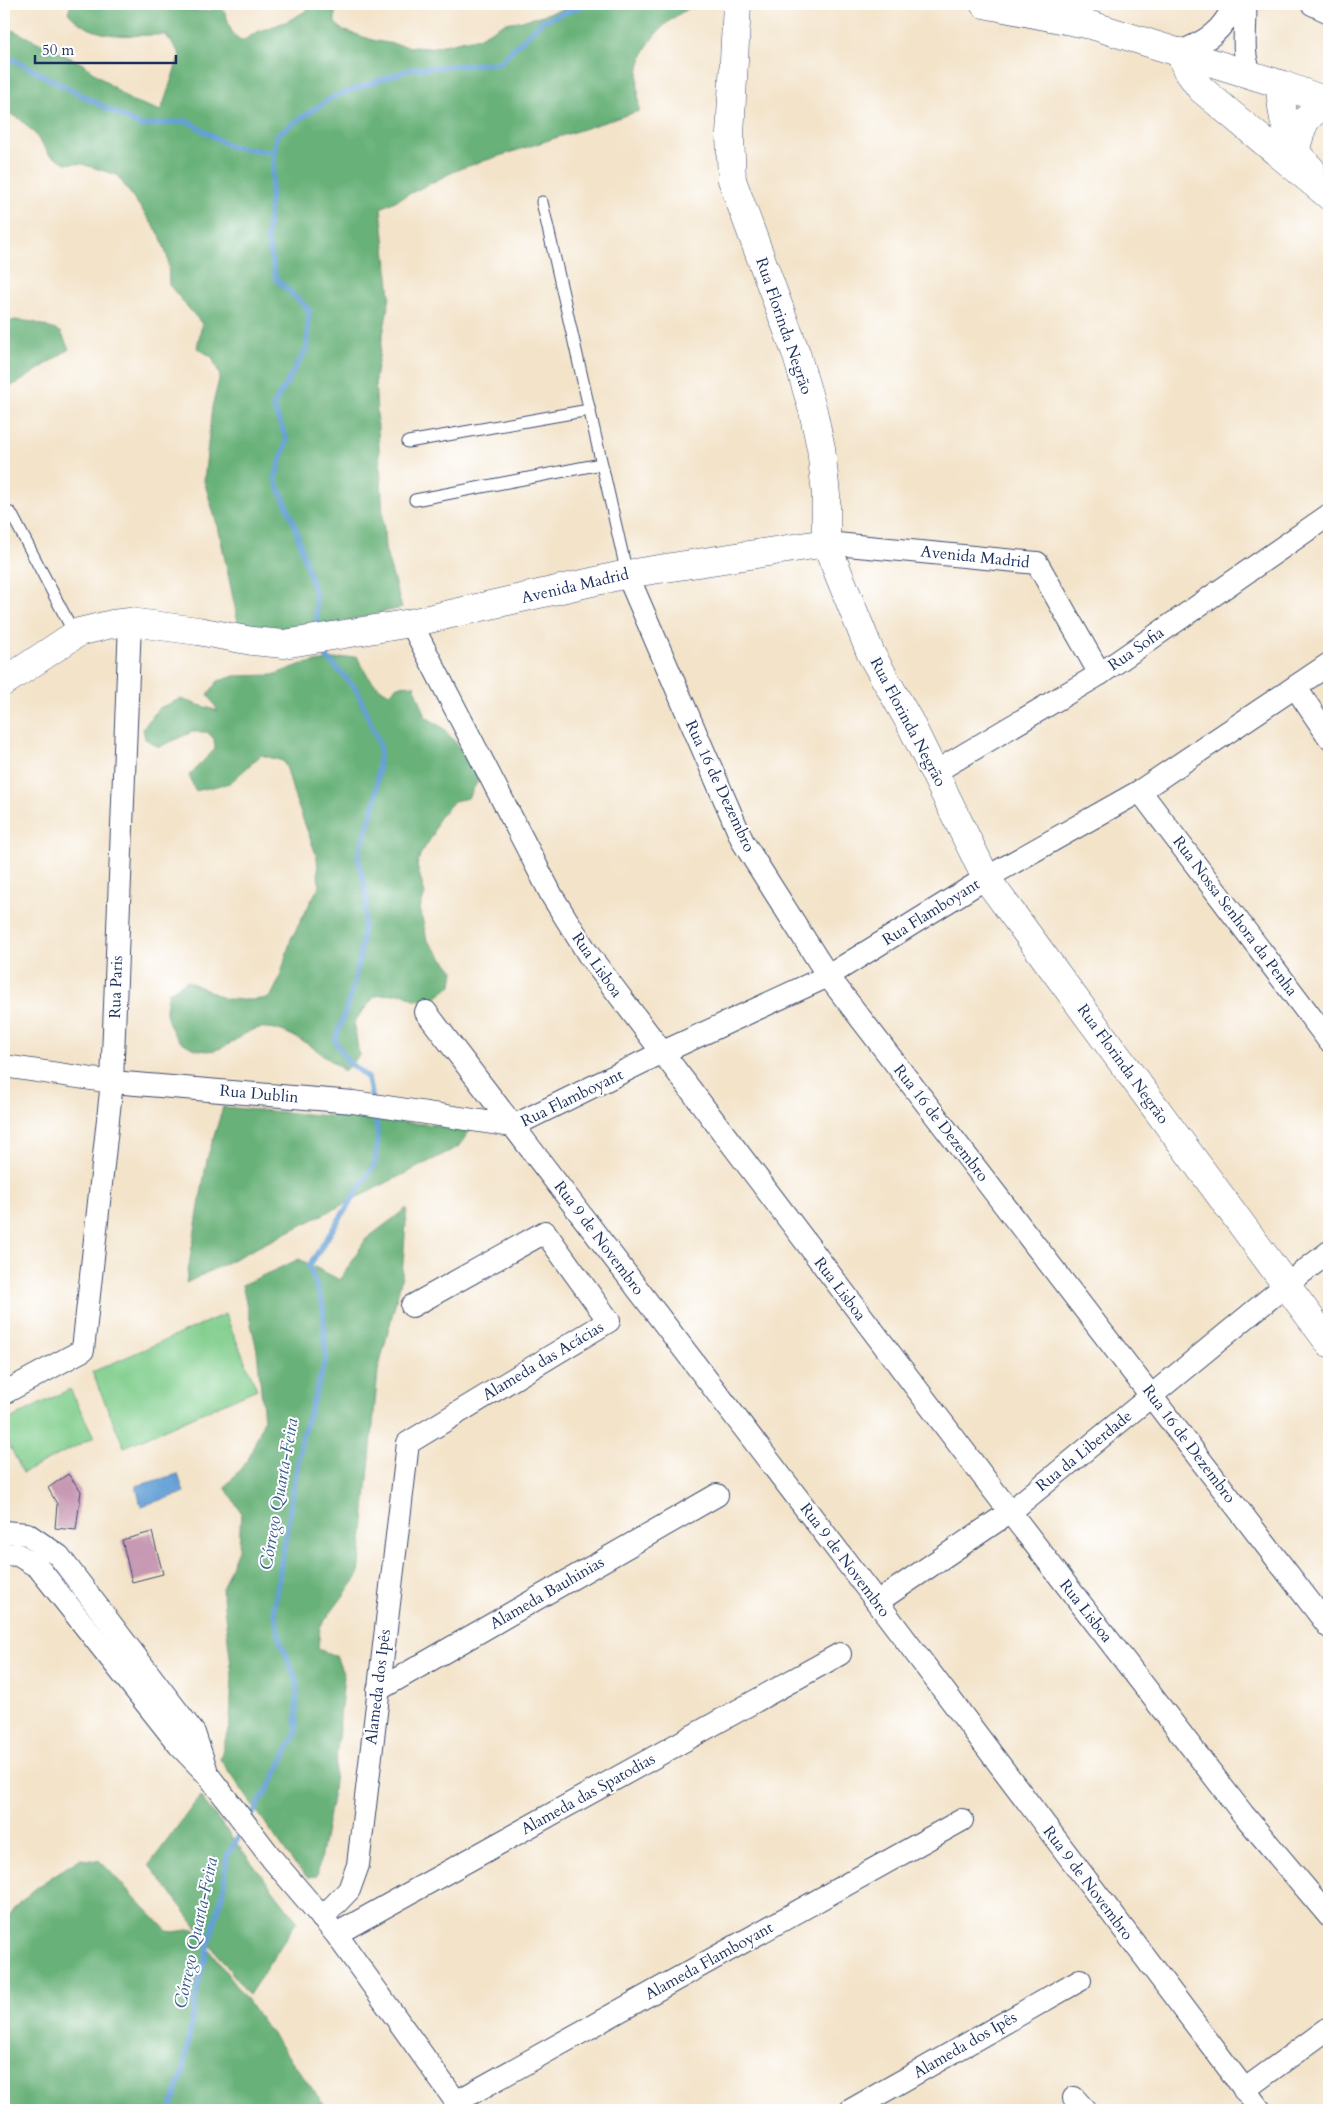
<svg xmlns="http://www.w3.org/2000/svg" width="1333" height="2114" viewBox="0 0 1333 2114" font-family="Cardo,serif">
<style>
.green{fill:#81ce8d;stroke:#4e7e76}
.forest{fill:#68b178;stroke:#42706b}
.water{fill:#65a0d5;stroke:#40689a}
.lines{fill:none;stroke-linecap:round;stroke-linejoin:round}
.stream{stroke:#65a0d5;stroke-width:5.5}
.building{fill:#c799b3}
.lane-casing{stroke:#3b4a6e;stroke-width:13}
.street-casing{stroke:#3b4a6e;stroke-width:24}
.secondary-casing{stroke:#3b4a6e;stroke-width:29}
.lane{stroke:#fff;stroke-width:11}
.street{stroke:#fff;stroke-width:22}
.secondary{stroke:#fff;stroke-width:28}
.labels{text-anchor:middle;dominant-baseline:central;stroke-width:4;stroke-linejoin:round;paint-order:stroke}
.street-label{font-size:16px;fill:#1b2f5e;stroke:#fff}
.water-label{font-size:18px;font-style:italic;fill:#395c8e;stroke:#fff}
</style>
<rect width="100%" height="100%" fill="#fff"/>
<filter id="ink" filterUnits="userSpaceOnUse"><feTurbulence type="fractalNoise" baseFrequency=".02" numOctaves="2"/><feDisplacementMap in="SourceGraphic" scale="10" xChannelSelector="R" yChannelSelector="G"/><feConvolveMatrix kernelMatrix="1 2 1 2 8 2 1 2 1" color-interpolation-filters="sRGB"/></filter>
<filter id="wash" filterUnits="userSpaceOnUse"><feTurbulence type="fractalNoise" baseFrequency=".0096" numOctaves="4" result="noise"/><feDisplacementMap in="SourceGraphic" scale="20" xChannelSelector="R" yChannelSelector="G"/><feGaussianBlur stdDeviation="1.12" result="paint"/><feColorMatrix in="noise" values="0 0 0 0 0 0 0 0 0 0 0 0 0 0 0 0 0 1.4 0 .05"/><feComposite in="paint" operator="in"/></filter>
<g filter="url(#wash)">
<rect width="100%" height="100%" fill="#f3e3c9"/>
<!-- green -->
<g class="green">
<polygon points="225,1314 257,1389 124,1447 92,1372"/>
<polygon points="70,1389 94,1437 23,1473 4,1434 4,1422"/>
</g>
<!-- forest -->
<g class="forest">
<path d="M71,4H163L194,11H209L216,5C226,11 226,14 229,25C230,30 235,35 237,39L244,40L257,32L288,21L318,4H340L335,12V23L343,30L376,41L412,47L429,48L480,37L505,23L525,20L581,4H698C668,17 641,41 638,76C637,87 639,100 639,111L459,169L381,208L390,296L375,379L385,549L402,608L310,629L277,630L238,622L219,531L204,481L212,407L220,376L212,357L197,348L202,324L169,285L168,259L160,235L117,175L82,164L66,163L49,154L34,133L20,119L4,111V26L83,64L130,100L161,111L180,54L166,35C130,34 96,43 68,13Z"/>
<polygon points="15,320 34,322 61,332 69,349 18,383 4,389 4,323"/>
<path d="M357,656C365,674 372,684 389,694L397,686L414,685L426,717L443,728L455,742L475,770L478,781L468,798L454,801L438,819L433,835L420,855L417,866L425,894L420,908L427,940L454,971L452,985L434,999L416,1000L402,993L375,996L354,1022L359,1056L344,1071C325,1056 293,1030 268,1028C239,1024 225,1066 187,1045C180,1041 177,1040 173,1032C164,1013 165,1013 169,992L187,981L226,999L252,1000L270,998L279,980L291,939L319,886L317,857L294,795L287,769L283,761L261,755L230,783L195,791L189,775L215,749L214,739L207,732H192L159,747L145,739L143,728L159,708L180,699L218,711L208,694L218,681L235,676L273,675L302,664Z"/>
<polygon points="223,1107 472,1128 458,1147 186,1283 207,1159"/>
<polygon points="407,1208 402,1277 378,1371 359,1575 320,1627 318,1649 336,1656 344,1676 333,1792 317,1876 307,1877 293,1862 220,1759 230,1723 232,1674 222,1589 239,1547 241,1512 225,1487 248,1460 264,1420 257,1350 242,1285 299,1259 340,1280 366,1239"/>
<polygon points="200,1796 297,1921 249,1995 149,1865"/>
<path d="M80,1859L100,1861L167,1931C178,1933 185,1929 195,1930L328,2110H4V1928C14,1898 54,1875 80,1859Z"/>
</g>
<!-- water -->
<polygon class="water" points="178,1474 184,1493 141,1506 136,1486"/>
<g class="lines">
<!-- stream -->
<g class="stream">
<polyline points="4,55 141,126 187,121 229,146 275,153"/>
<polyline points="318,631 315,594 293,520 275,479 287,440 273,406 307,348 309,310 276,279 267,238 276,135 333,97 411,69 499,63 542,21 588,4"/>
<polyline points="320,645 320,650 357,690 380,746 376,799 358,857 367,898 360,955 352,992 335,1041 348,1062 368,1078 372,1099"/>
<polyline points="249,1820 272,1782 296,1733 297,1682 280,1640 274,1608 302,1437 326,1359 323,1305 309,1266 375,1164 378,1136 374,1111"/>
<polyline points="170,2110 183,2073 198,1985 224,1888 227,1855 243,1830"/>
</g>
</g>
<g id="blocks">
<!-- building -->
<g class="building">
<polygon points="68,1474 81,1491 76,1530 55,1528 57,1504 48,1488"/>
<polygon points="152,1532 163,1574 132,1582 122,1540"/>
</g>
</g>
</g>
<g filter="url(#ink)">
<use href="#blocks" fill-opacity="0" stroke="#3b4a6e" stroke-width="1"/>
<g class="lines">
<defs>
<g id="lane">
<polyline points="542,202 627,574"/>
<polyline points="408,442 589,410"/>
<polyline points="415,500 601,464"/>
<polyline points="11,513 75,635"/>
</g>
<g id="street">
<path d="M1245,4C1247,28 1240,52 1251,74"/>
<polyline points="1312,4 1329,12"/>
<path d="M1180,52C1208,41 1222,31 1235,4"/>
<polyline points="826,543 1037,563 1100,674"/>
<polyline points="627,574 743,842 828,976 1329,1627"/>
<polyline points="411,623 552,896 588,954 1010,1512 1243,1814 1329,1916"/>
<polyline points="1296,688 1329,737"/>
<polyline points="935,772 1100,674 1329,515"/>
<polyline points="1140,791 1329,1041"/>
<polyline points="426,1012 877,1602 1260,2110"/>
<polyline points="4,1066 112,1082 353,1102 513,1126"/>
<polyline points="513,1126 661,1053 828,976 986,878 1140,791 1329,664"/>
<polyline points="4,1393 83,1350 112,1082 130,622"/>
<polyline points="4,1532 27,1534 59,1556 194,1733 206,1769"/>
<polyline points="4,1554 18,1555 38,1567 179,1745 208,1775 273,1860 336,1934 462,2110"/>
<polyline points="877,1602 1010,1512 1286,1285 1329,1252"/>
<polyline points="378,1690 717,1495"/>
<polyline points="322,1918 349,1890 358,1865 408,1443 609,1321 545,1232 412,1306"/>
<polyline points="336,1934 840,1654"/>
<polyline points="1244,2090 1329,2028"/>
<polyline points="1074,2098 1085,2110"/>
<polyline points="456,2102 962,1820"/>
<polyline points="851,2110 1080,1980"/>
</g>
<g id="secondary">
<polyline points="737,4 730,135 732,180 796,353 813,411 821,448 826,495 826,543 871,654 909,721 986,878 1329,1343"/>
<polyline points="984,4 1091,25 1280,84 1329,102"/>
<polyline points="1180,52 1186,68 1201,89 1329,196"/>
<path d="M1280,84C1281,106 1284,131 1295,150C1299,157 1305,163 1311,169"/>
<path d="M1295,151C1303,127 1302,113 1329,106"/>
<polyline points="4,682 79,632 112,624 130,622 198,631 252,641 284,644 411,623 627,574 826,543"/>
</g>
</defs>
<!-- lane casing -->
<use href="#lane" class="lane-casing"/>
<!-- street casing -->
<use href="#street" class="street-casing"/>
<!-- secondary casing -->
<use href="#secondary" class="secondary-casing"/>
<!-- lane -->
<use href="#lane" class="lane"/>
<!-- street -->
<use href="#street" class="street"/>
<!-- secondary -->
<use href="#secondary" class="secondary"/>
</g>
</g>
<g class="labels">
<!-- street labels -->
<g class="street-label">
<text transform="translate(784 326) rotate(71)">Rua Florinda Negrão</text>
<text transform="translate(975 557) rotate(6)">Avenida Madrid</text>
<text transform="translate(575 586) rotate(-13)">Avenida Madrid</text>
<text transform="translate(1136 649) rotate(-35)">Rua Sofia</text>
<text transform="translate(908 722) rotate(62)">Rua Florinda Negrão</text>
<text transform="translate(720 786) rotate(65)">Rua 16 de Dezembro</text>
<text transform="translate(931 912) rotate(-32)">Rua Flamboyant</text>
<text transform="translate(1235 916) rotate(53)">Rua Nossa Senhora da Penha</text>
<text transform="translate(597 965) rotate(55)">Rua Lisboa</text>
<text transform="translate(116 987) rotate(-88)">Rua Paris</text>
<text transform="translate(1123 1064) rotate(54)">Rua Florinda Negrão</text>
<text transform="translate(259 1094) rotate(5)">Rua Dublin</text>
<text transform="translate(572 1098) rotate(-26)">Rua Flamboyant</text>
<text transform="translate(941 1123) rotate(52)">Rua 16 de Dezembro</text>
<text transform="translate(599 1238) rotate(53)">Rua 9 de Novembro</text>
<text transform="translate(840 1289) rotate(53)">Rua Lisboa</text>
<text transform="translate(543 1361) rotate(-31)">Alameda das Acácias</text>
<text transform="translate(1189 1444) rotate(53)">Rua 16 de Dezembro</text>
<text transform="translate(1084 1451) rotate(-39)">Rua da Liberdade</text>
<text transform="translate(845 1560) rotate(53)">Rua 9 de Novembro</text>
<text transform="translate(547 1593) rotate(-30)">Alameda Bauhinias</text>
<text transform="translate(1086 1611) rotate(52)">Rua Lisboa</text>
<text transform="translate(378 1687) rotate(-83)">Alameda dos Ipês</text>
<text transform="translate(588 1794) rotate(-29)">Alameda das Spatodias</text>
<text transform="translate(1088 1883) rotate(53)">Rua 9 de Novembro</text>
<text transform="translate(709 1961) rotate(-29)">Alameda Flamboyant</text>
<text transform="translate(965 2045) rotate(-30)">Alameda dos Ipês</text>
</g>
<!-- water labels -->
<g class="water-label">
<text transform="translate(279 1494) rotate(-80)">Córrego Quarta-Feira</text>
<text transform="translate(196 1933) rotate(-78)">Córrego Quarta-Feira</text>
</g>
</g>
<!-- margin -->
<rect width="1333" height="2114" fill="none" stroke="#fff" stroke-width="20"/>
<!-- scale -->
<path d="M35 55v8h141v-8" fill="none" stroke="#1b2f5e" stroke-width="2.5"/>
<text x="42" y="55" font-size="15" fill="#1b2f5e" stroke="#ffffff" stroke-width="4" paint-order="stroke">50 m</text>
</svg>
